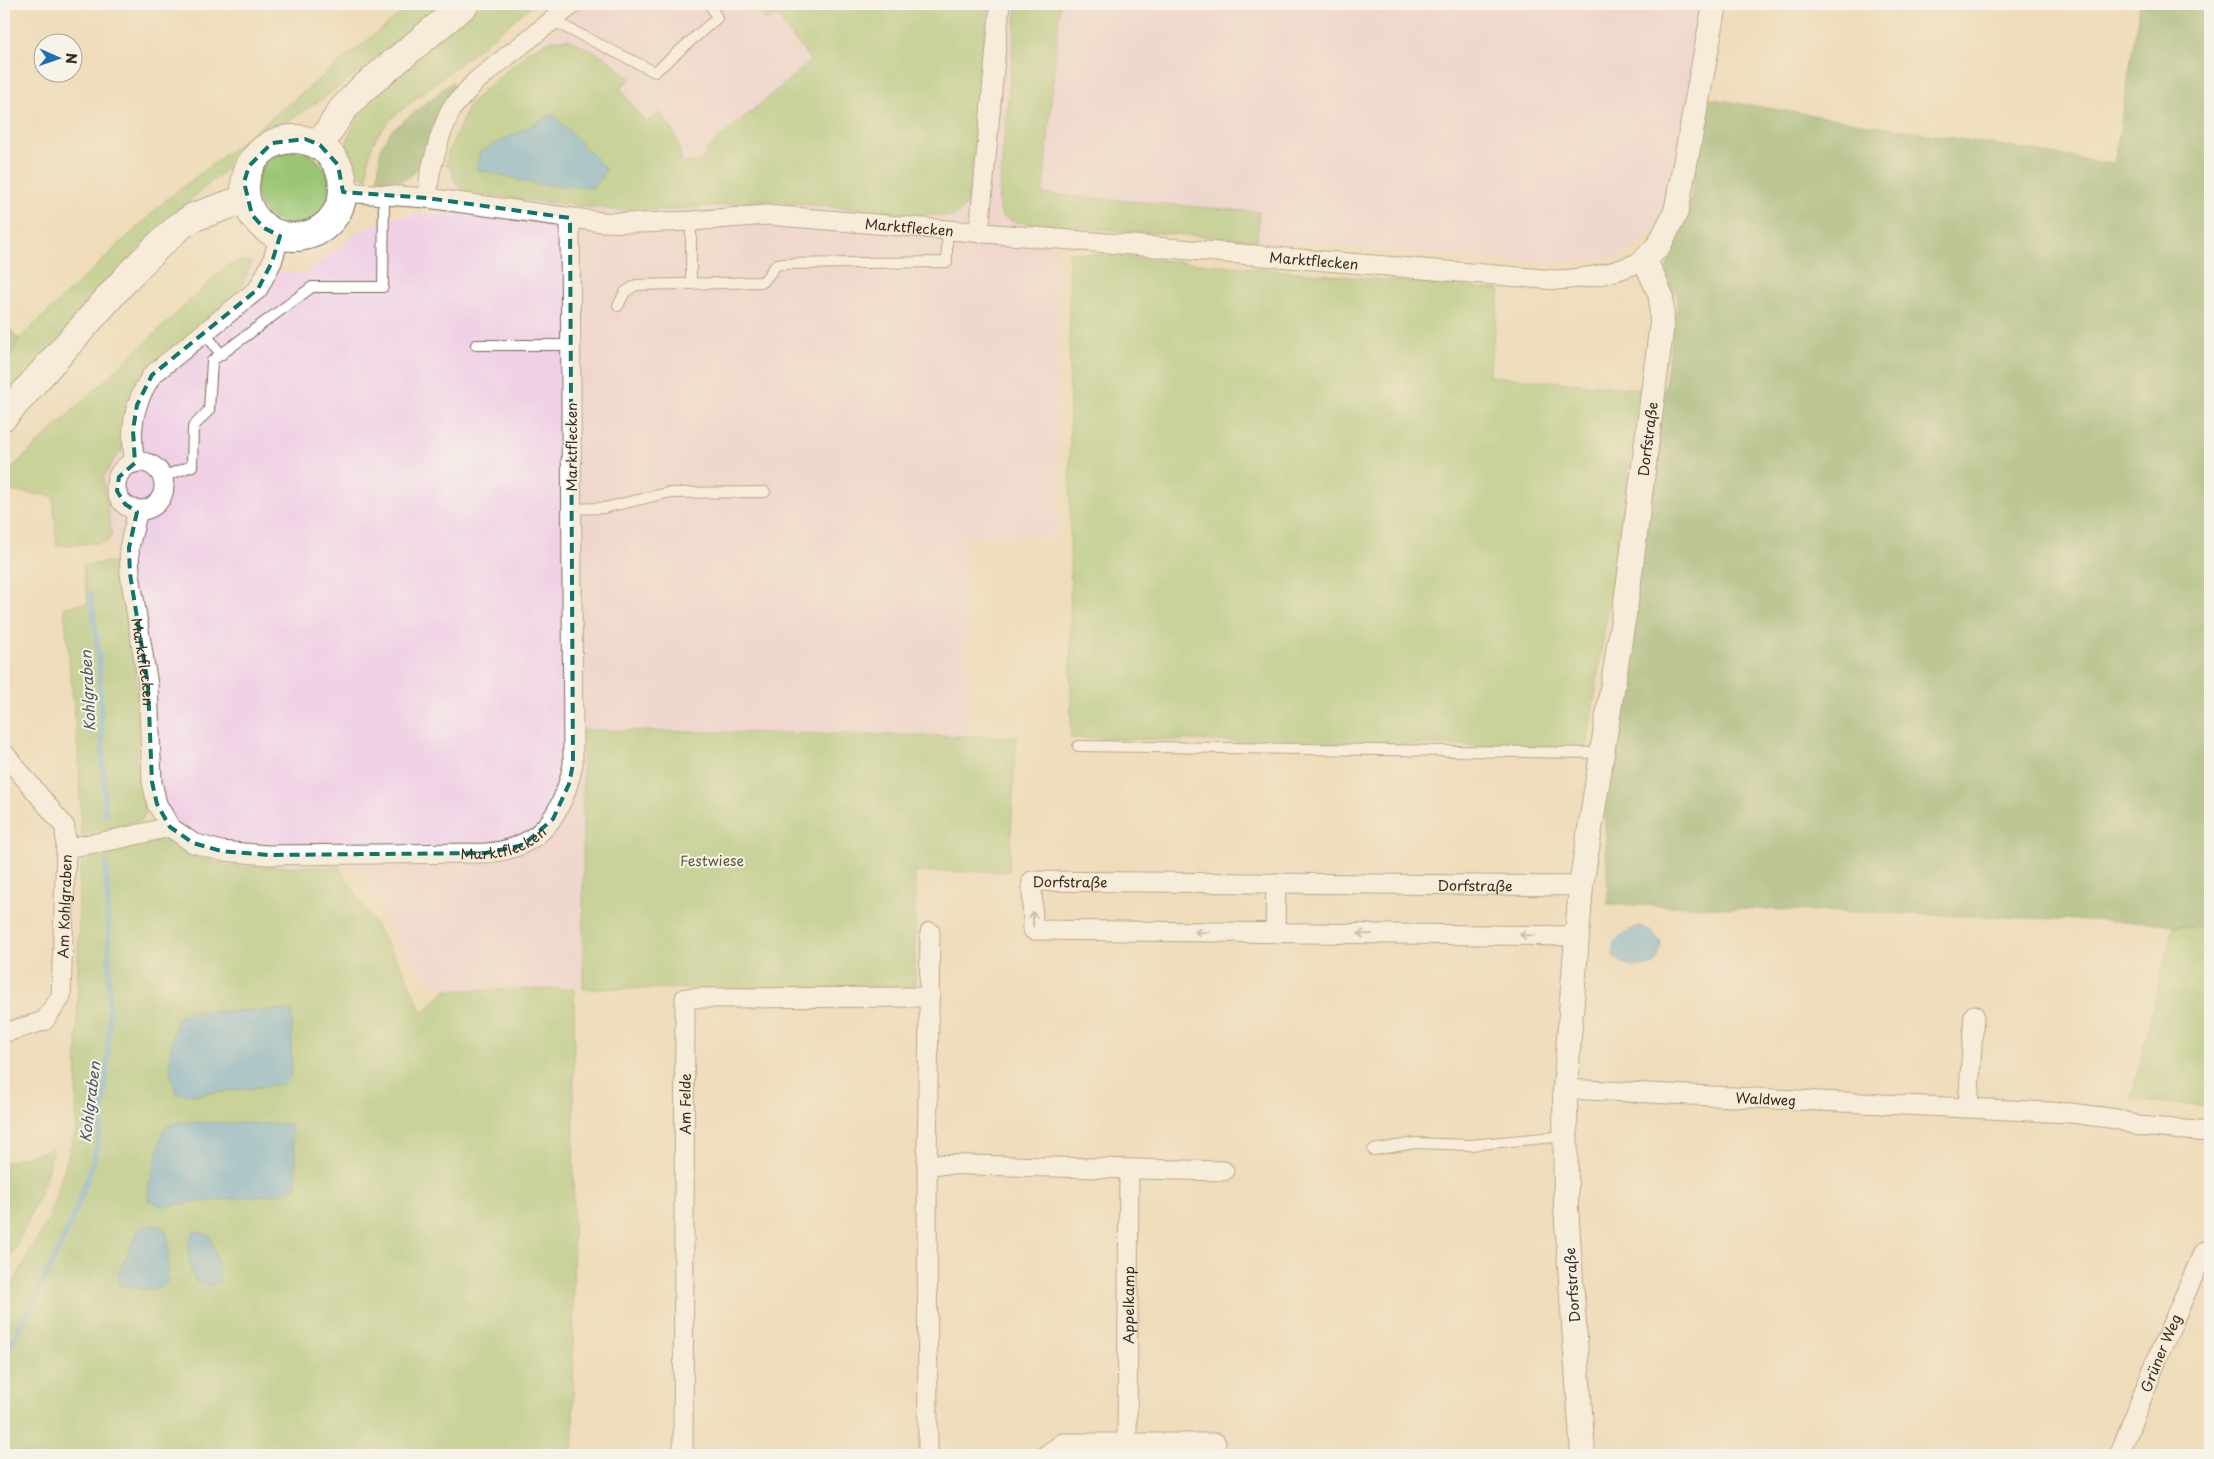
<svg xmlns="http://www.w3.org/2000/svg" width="2214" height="1459" viewBox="0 0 2214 1459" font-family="'Playpen Sans',sans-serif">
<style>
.built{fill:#f0d0e5}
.green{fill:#9ac572;stroke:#6a7848;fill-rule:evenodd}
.forest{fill:#7baa64;stroke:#5b6a41}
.water{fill:#5facd8;stroke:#4d6b7b}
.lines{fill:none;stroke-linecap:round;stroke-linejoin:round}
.stream{stroke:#5facd8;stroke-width:5.5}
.service-casing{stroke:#7a6855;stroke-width:12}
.minor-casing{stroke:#7a6855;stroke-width:21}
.tertiary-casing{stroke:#7a6855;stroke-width:26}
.secondary-casing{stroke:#7a6855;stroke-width:30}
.service{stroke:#fff;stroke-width:10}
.minor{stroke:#fff;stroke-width:19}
.tertiary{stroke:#fff;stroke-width:24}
.secondary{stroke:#fff;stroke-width:28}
.oneway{stroke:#a79f9a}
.marked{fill:none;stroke:#0f766e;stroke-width:4;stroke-dasharray:10 6;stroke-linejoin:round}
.labels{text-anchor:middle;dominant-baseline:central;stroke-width:4;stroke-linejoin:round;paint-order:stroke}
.street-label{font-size:14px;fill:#3b2a1e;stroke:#f7f3e8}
.park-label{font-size:14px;fill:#585837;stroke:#f7f3e8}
.water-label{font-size:15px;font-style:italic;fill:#48585f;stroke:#f7f3e8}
</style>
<rect width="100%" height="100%" fill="#f7f3e8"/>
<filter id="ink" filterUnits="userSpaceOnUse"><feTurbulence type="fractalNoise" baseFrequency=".02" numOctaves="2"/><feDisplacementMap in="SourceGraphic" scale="10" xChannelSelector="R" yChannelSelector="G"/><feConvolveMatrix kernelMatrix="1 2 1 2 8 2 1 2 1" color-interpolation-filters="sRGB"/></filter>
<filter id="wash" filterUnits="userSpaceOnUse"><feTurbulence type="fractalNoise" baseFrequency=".0096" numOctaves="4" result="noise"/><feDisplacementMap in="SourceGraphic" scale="20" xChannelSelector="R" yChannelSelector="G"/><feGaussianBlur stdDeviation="1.12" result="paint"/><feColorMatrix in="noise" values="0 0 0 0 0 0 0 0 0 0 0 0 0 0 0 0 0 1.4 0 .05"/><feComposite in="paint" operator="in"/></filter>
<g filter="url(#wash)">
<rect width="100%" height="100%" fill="#eedcba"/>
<!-- built -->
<polygon class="built" points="585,4 1706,4 1670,192 1659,222 1642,245 1625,255 1591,261 1541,263 1257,240 1057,226 1059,536 965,537 967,737 583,730 583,989 446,990 422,974 404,949 372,894 362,868 229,866 203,859 160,837 138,785 136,760 139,724 137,683 103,478 115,458 122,451 126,404 141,377 213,316 240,288 252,262 288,273 305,274 353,236 367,227 391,218 413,214 455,215 458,193 448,182 446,165 448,153 470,103"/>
<!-- green -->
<g class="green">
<polygon points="412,4 446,4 324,98 262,138 181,208 147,239 4,401 4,371 19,339 166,200 235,147"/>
<path d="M482,4H534L393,117C371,141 369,147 367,180L347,164C347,159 346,153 346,148C353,97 443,35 482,4Z"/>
<path d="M753,4H988L970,188C968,202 965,209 953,217L764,201L668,210H613L468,193C457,186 453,182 452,169L446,165L448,153L470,103L530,50L553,40L568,39L603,56L631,78L620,88L646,123L660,112C673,128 679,142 682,163L702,161L708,148L811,61L776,15L767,21Z"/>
<polygon points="1017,4 1060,4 1043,194 1259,212 1257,240 1057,226 1014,222 1002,216 998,204"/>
<circle cx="293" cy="188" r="37"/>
<polygon points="1069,252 1500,290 1489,376 1640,389 1587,748 1071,738"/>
<polygon points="243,260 252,262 241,288 213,316 141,377 126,404 122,451 115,458 103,478 112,535 107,542 57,546 53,496 9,491 4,475 227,266"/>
<polygon points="111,562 115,563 118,568 137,683 139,724 136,760 138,785 145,805 145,814 141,821 81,835 79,761 64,607 88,603 83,565"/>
<polygon points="583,730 1016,737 1009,871 915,872 915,987 583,989"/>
<path d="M160,837L203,859L229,866L339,867L404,971L422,1013L446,990L574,989L573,1455H4V1300L49,1218L76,1130L79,878L83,854ZM285,1010L283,1084L196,1095L177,1093V1019L189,1012ZM209,1235L215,1252L211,1286L197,1282L191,1274Z"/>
<polygon points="2173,926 2210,929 2210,1107 2131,1100"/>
<path d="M53,1149C44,1192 24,1231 4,1270V1163Z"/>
</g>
<!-- forest -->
<g class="forest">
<path d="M2140,4H2210V929L2145,922L1608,904L1604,792L1678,298C1674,291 1667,282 1667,273C1666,256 1684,228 1689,210L1707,98L2114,164Z"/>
<path d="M452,82L454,86C445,99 438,112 432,127C427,144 425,164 411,176C403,182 387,182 377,182L381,147L391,131Z"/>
<polygon points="4,322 19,339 4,371"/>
</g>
<!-- water -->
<g class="water">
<polygon points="553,114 606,170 593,188 536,184 476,169 480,152"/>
<path d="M1639,926L1652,931L1661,943L1658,958L1654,964C1637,969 1628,967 1613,957L1614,942L1626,932Z"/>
<path d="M285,1010L292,1012L291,1076L283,1084L196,1095L177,1093C166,1068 170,1045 177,1019L189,1012Z"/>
<polygon points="178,1122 290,1124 296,1160 296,1185 285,1193 162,1206 148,1200 149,1187 164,1128"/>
<path d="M157,1225L166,1230L169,1248L167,1282C153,1294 138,1288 121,1285L118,1280V1275L138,1231L144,1227Z"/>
<path d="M194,1231L209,1235C215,1252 220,1265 219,1283L211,1286L197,1282C189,1269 185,1244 194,1231Z"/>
</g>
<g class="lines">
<!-- stream -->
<g class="stream">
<polyline points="91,595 99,658 105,815"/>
<path d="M4,1357C30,1308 56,1259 77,1207C84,1187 93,1166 97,1146C115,1052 109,955 106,861"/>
</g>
</g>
</g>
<g filter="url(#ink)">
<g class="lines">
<defs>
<g id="service">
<polyline points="553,21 655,72 717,18 710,4"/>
<polyline points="691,221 691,284"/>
<polyline points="618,306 625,292 636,285 763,282 777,264 947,262 947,230"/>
<polyline points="205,332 221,355"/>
<polyline points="476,345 570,345"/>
<polyline points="162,477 192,466 193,427 209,410 212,361 312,287 383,287 384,195"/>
<polyline points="571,509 604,508 667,493 765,492"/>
<polyline points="1078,746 1601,753"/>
<polyline points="1373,1150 1415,1143 1470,1145 1564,1136"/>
</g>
<g id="minor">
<path id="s1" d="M343,192L427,198L602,222L640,223L691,221L767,215L1556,280C1592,278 1612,274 1645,260"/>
<polyline points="427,198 430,173 440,137 451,109 476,81 573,4"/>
<polyline points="979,233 1000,4"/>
<circle cx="140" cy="486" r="24"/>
<path d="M135,463C129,429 133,404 152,375L258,289L272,262L280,236"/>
<path id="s2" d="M138,510L129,548L130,574L148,685L152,782L157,804L170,827L193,843L221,851L268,855L486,853C541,849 563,814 573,764L570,218"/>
<polyline points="4,753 65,827 66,848"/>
<polyline points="1275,933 1276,883"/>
<path id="s3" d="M1576,936L1033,930L1032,881L1581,886"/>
<path id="s4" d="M4,1033L44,1021L61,997L66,848L113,840L170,827"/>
<path id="s5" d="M1565,1089L2071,1113L2117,1119L2138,1126L2210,1132"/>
<polyline points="1968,1107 1974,1015"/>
<polyline points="927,1164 1224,1171"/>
<path id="s6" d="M1127,1441L1129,1169"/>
<path id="s7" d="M683,1455L685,998L930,997"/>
<polyline points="928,1455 927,1164 930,932"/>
<polyline points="1046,1455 1063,1443 1216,1443"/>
<path id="s8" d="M2119,1455L2160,1352L2204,1251"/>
</g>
<g id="tertiary">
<path id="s9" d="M1583,1455L1566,1208L1565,1089L1581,886L1628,589L1662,323L1661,296L1645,260L1659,245L1676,212L1715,4"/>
</g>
<g id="secondary">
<circle cx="294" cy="188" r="49"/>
<polyline points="320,145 342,110 362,89 465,4"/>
<polyline points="4,416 131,273 159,245 180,226 194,217 245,199"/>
</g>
</defs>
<!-- service casing -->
<use href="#service" class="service-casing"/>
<!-- minor casing -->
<use href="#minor" class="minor-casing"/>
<!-- tertiary casing -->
<use href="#tertiary" class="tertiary-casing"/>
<!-- secondary casing -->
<use href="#secondary" class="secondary-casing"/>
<!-- service -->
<use href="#service" class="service"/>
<!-- minor -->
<use href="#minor" class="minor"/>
<!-- tertiary -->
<use href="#tertiary" class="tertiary"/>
<!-- secondary -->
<use href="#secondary" class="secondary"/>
</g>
<!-- one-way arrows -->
<defs><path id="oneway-shaft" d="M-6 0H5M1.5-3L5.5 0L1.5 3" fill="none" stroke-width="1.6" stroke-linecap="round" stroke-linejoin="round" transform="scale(1.25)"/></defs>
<g class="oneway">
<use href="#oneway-shaft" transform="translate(1033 919) rotate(-92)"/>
<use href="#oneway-shaft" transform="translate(1202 932) rotate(-179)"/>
<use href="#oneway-shaft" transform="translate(1365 934) rotate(-179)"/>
<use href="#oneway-shaft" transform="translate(1527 935) rotate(-179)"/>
</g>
</g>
<!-- marked area -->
<path d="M0 0H2214V1459H0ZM305,139L320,145L338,165L343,192L427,198L570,218L573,764L569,784L553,819L523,845L486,853L268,855L221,851L193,843L170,827L157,804L152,782L148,685L130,574L129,548L137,512L125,504L117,491L119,477L135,463L133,430L137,405L152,375L258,289L272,262L280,236L264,228L252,215L244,182L249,166L272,143Z" fill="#eedcba" fill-opacity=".55" fill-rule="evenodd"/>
<path class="marked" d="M305,139L320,145L338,165L343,192L427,198L570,218L573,764L569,784L553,819L523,845L486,853L268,855L221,851L193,843L170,827L157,804L152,782L148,685L130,574L129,548L137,512L125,504L117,491L119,477L135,463L133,430L137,405L152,375L258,289L272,262L280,236L264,228L252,215L244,182L249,166L272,143Z"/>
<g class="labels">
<!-- street labels -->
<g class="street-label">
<text stroke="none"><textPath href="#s1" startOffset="569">Marktflecken</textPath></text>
<text stroke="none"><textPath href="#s1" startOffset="975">Marktflecken</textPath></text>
<text stroke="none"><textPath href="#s9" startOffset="1022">Dorfstraße</textPath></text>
<text transform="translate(571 447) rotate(-90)">Marktflecken</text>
<text stroke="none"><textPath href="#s2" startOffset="154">Marktflecken</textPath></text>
<text stroke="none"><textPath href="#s2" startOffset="665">Marktflecken</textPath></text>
<text stroke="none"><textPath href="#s3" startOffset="630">Dorfstraße</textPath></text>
<text stroke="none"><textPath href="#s3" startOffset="1035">Dorfstraße</textPath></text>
<text stroke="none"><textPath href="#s4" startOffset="162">Am Kohlgraben</textPath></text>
<text stroke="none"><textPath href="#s5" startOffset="201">Waldweg</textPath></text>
<text stroke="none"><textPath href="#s7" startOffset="351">Am Felde</textPath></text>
<text transform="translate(1572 1285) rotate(-94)">Dorfstraße</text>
<text stroke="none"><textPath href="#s6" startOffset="136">Appelkamp</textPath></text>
<text stroke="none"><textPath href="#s8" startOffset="110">Grüner Weg</textPath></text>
</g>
<!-- park labels -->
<g class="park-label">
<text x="712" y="860">Festwiese</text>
</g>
<!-- water labels -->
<g class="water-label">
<text transform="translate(87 691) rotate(-93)">Kohlgraben</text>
<text transform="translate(89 1102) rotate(-83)">Kohlgraben</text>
</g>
</g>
<!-- margin -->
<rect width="2214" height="1459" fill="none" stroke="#f7f3e8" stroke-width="20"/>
<!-- north arrow -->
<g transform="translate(58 58) rotate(92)"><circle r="24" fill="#f7f3e8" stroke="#aca397"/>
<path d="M0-4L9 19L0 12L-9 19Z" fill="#1f6fb2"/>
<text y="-8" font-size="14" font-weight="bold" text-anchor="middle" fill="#3b2a1e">N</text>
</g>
</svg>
